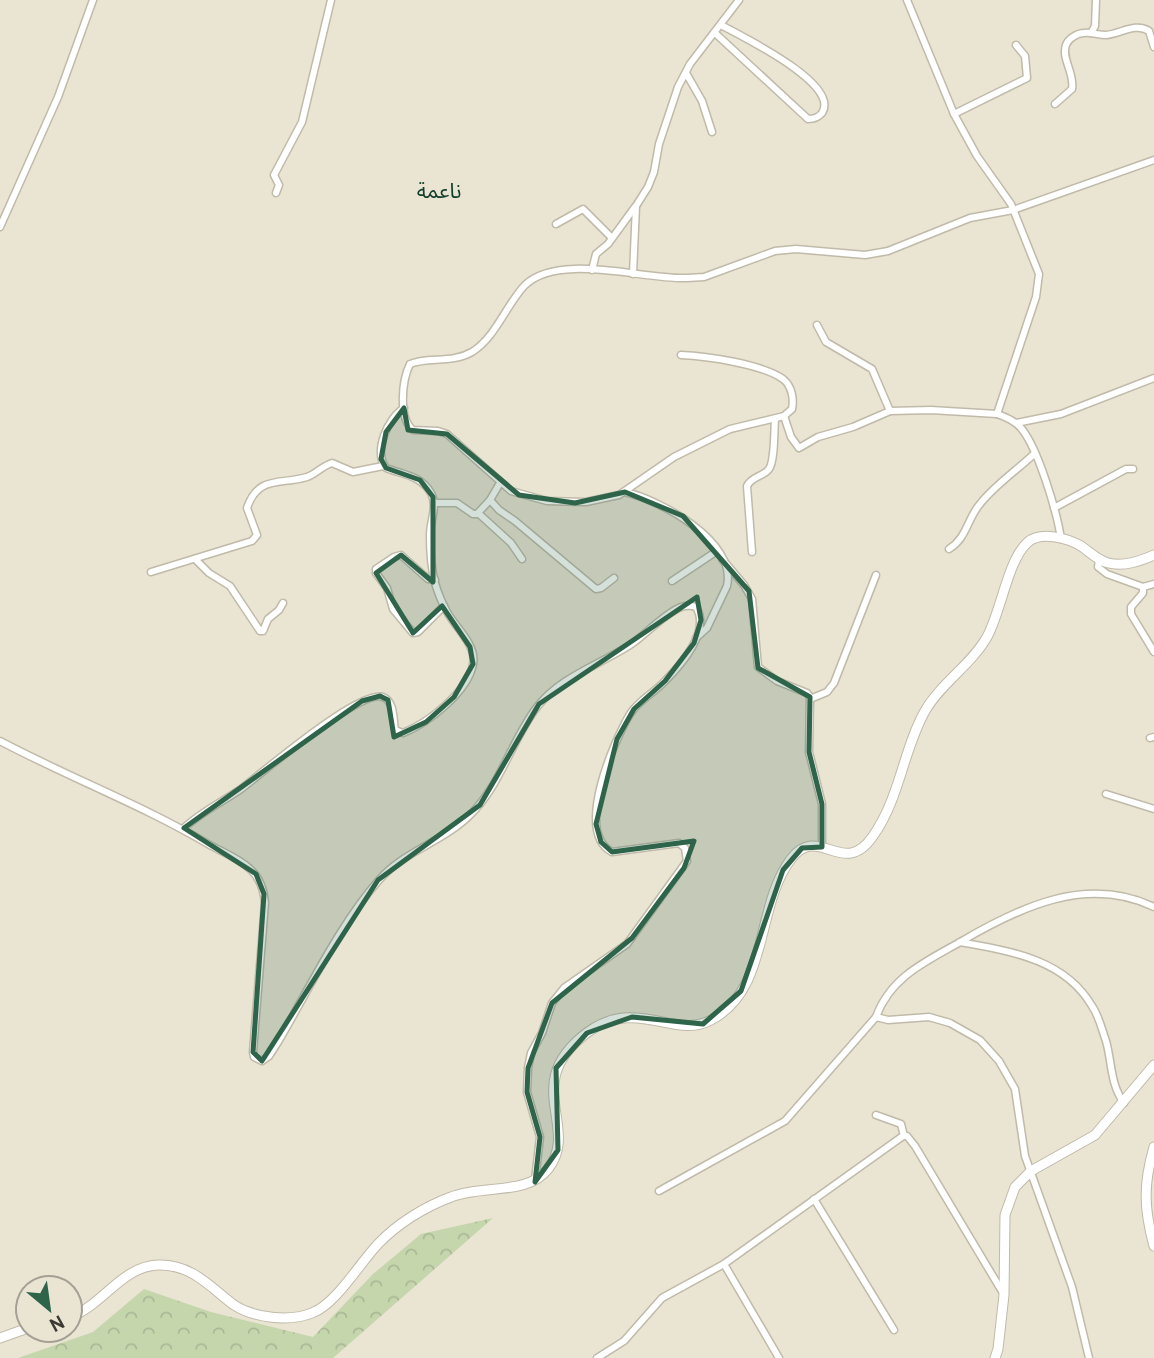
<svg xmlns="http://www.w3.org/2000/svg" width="1154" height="1358" viewBox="0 0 1154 1358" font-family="Overpass,'Noto Sans Arabic',sans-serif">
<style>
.forest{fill:url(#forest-crowns)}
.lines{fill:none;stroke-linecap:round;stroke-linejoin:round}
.street-casing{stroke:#c0baa9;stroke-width:9}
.secondary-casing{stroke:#c0baa9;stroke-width:11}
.street{stroke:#fff;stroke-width:6}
.secondary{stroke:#fff;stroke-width:9}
.marked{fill:#2d644a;fill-opacity:0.2;stroke:#2d644a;stroke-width:5;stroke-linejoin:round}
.labels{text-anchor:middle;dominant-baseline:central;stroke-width:5;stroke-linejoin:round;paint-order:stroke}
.quarter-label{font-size:21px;fill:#13402c;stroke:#eae4d3}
</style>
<defs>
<pattern id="forest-crowns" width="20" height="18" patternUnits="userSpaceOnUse" patternTransform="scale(1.75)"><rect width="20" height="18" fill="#c5d6ad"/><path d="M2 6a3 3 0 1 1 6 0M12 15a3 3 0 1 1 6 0" fill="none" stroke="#aab895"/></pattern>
</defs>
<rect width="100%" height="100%" fill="#eae4d3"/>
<!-- forest -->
<polygon class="forest" points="493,1218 333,1358 18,1358 93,1332 144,1289 211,1312 313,1337 373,1274 421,1234"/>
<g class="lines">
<defs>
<g id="street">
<path d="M715,33L808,119C814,119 818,118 822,113C841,84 741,36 721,25"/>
<polyline points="1091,33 1095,26 1096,0"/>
<polyline points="686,73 702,101 712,132"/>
<path d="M1055,104L1072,89C1075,74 1061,58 1066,45C1068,39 1077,33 1084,33C1091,32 1098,35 1106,35C1120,34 1136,22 1149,31L1154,47"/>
<polyline points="954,114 1027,78 1025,56 1016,45"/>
<polyline points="276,193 279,185 274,175 302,122 331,0"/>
<polyline points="556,224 583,209 612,238"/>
<polyline points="0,227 58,97 93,0"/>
<polyline points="592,270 596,254 608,244 635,207"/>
<polyline points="633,274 636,206 648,187 654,172 659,144 678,87 690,64 739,0"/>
<polyline points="817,325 826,342 872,369 890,411"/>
<path d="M681,355C706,356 762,364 783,379C792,386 794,399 792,409L784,416L730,429L674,457L619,495L586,502L547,501L511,491L447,434L438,431L413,430C398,418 402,380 410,364C428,356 451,364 472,352C496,337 506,305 525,285C559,252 644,280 687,278L704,277L775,251L796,249L865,255L888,251L970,218L1013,210L1154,160"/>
<path d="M997,414C1006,417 1015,421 1021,428C1038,448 1057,512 1061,539"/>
<polyline points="784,416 791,437 799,448 818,437 853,427 890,411 931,410 997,414 1036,297 1039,274 1011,204 977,156 954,114 907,0"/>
<polyline points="1016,423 1061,414 1154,378"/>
<path d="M625,492C660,500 737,541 727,586L707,628L696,638"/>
<polyline points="490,500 499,510 515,521 596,589 601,588 614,578"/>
<polyline points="435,503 457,503 473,514 477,514 490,500 500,483"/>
<polyline points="1054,508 1126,469 1133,469"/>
<polyline points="478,513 511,543 522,559"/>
<path d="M949,549C967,538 967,519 980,504C995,485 1016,471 1034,454"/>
<path d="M752,552L747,486C752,476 763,477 769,469C775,461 774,429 775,419"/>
<polyline points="195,559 209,573 230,586 260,631 263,631 268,619 279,610 283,603"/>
<polyline points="722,559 744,585 752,599 758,667 777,681 807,693 810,697 809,752 822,804 822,847"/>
<polyline points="1099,559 1098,567 1107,574 1143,587 1143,593 1131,607 1131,614 1154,652"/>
<path d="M151,572L252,541L257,535L247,508C258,475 280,485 307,477C316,474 322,466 332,463L353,472L383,466"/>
<polyline points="435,580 428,579 401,555 394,557 376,569 376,573 387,588 393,609 413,633 418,632 444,606"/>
<polyline points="672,581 717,551"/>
<polyline points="1143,587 1154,584"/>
<polyline points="810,699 827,692 834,683 876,575"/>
<polyline points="1150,738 1154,737"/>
<path d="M0,741C68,777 142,805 208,844C222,852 239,858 250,869C260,878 264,890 265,903L253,1052L254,1057L262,1061L269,1056L278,1042C308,991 340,924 379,880C404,851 443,842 470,815C501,785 511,741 537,707C560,677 599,665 630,645C647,634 662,615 681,607C687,605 691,605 696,607C711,631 681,665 665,681C654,693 639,700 630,714C614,741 574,832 612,852L679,843L685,848L687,861L627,944L564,988L552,1003L542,1033L531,1053L528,1068L527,1092L540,1137L535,1180"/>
<polyline points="1106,794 1154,809"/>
<path d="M184,828C201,812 222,802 241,789C262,773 361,688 383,697C395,702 393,720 395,730L403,733C428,723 468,692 473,664C477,645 455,627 447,612C442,603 438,593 435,583C431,568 430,551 430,535C430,520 438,507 431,493C420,475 404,475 386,468C373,451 388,418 404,408"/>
<path d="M960,942C1008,951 1064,958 1092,1006C1099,1016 1102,1030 1106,1041C1112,1062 1110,1084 1124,1103"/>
<polyline points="876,1017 888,1020 929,1017 950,1023 980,1040 999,1061 1015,1089 1025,1156 1072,1287 1089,1358"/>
<polyline points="876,1115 901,1124 904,1136"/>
<path d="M659,1191L785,1121L876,1017C891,976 927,961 962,941C1020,907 1087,875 1154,907"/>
<polyline points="814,1199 894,1330"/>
<polyline points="724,1264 779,1358"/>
<polyline points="597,1358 624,1341 662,1298 724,1264 903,1136 907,1136 915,1146 1003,1293"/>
</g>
<g id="secondary">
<path d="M1154,1147C1143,1185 1144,1209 1154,1246"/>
<path d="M70,1317C102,1306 122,1266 158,1265C192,1264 210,1287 234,1305C254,1318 289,1322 312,1313C336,1304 359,1264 378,1244C397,1224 424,1207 451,1197C483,1184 527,1196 548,1169C581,1127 519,1083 588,1032C637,997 675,1040 711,1020C770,989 755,906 791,859C819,822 843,880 873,836C900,798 903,750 925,711C941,683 971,665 987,637C1001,612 1008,559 1028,542C1041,531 1067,538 1081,546C1090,552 1097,560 1108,563C1124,567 1140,561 1154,555"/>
<polyline points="0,1338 28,1328"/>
<polyline points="995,1358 998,1349 1004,1295 1005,1215 1015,1187 1031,1171 1095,1135 1154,1065"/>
</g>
</defs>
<!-- street casing -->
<use href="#street" class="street-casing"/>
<!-- secondary casing -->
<use href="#secondary" class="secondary-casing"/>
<!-- street -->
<use href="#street" class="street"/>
<!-- secondary -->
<use href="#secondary" class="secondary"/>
</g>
<!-- marked area -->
<path class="marked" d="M404,408L408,430L447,434L519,495L575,503L625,492L683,516L749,591L758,668L810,697L809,752L822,804V847L802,848L783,870L741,991L703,1024L632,1017L587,1033L556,1068L558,1150L535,1182L540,1137L527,1092L528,1068L552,1003L632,938L684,868L694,841L612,852L601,842L596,824L617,739L634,709L665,681L694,643L701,620L697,597L539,704L480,805L378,880L262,1061L253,1052L264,894L256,874L184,828L362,701L380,696L388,700L394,737L426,722L454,697L473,664L470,647L442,606L413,633L376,573L401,555L433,582V497L420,480L386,468L381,459L386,432Z"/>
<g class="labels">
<!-- quarter labels -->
<g class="quarter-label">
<text x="439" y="192">ناعمة</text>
</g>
</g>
<!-- north arrow -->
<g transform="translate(49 1309) rotate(151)"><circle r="33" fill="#eae4d3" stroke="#a4a093" stroke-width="2"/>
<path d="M0-5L12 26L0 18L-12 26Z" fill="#2d644a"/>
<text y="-10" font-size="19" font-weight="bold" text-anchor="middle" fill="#3b3932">N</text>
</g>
</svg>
